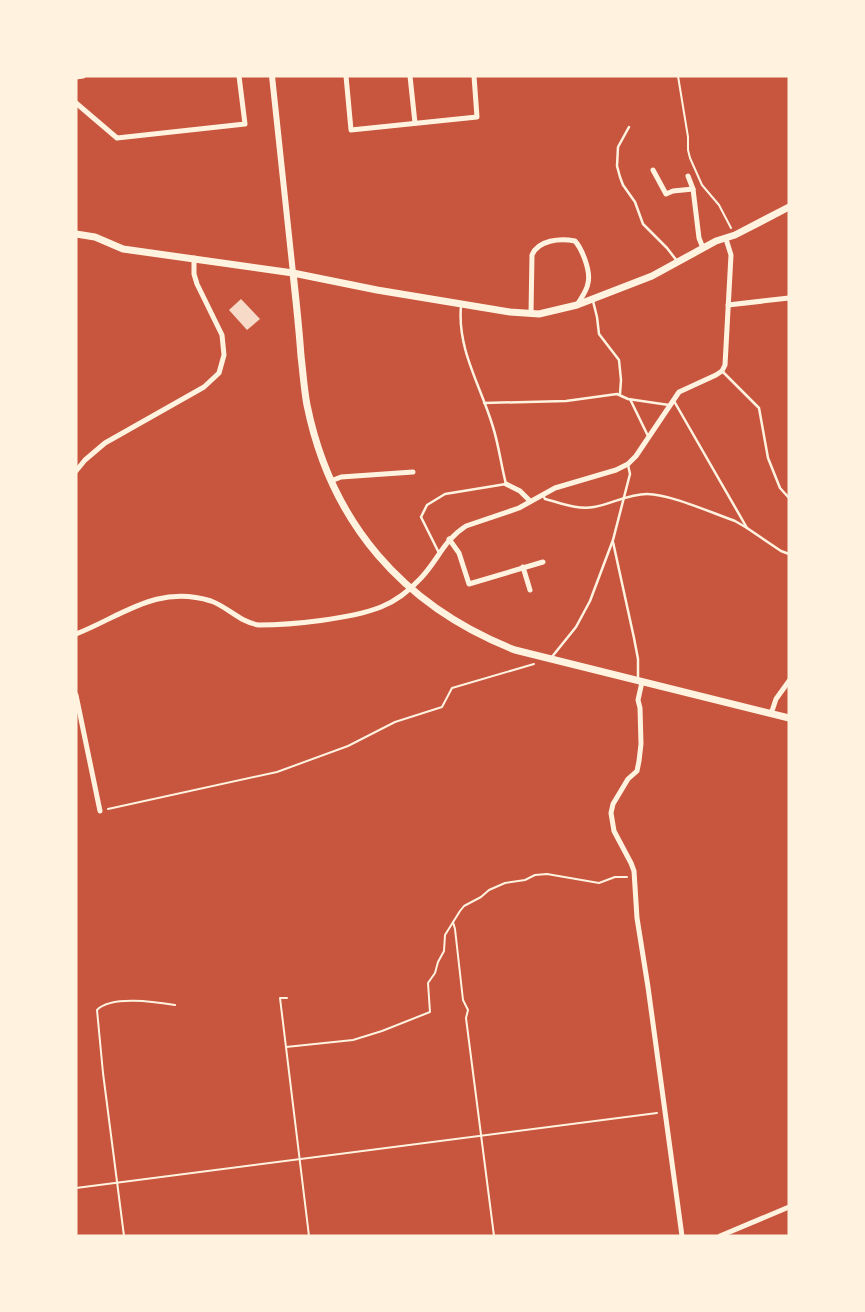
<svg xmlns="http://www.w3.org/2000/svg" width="865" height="1312" viewBox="0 0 865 1312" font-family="Raleway,sans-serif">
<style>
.building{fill:#f7dbc8}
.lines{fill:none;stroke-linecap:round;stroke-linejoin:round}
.path{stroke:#fff3e0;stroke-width:2}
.service{stroke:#fff3e0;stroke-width:2.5}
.minor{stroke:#fff3e0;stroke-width:5}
.tertiary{stroke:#fff3e0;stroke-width:6}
.secondary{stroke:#fff3e0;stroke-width:7}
</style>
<rect width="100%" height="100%" fill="#c8553d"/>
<!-- building -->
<polygon class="building" points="241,299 260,319 247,330 229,310"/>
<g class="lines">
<!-- path -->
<g class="path">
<polyline points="678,76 688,137 688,150 690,158 702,185 719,205 731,228"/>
<polyline points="108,809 277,772 348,746 395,722 442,707 452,688 534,664"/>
<polyline points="453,922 455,929 463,1000 468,1010 466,1018 494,1236"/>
<polyline points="287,998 280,998 309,1236"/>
<polyline points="286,1047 353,1040 382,1031 430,1012 428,983 435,973 438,962 444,951 445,935 460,911 464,906 481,897 489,890 505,883 525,880 535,875 547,874 599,883 615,877 627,877"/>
<polyline points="76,1188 657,1113"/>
<path d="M124,1236L103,1073L97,1010C111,995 156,1002 175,1005"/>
</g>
<!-- service -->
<g class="service">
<polyline points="629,127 618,147 617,166 620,177 623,185 635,202 643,224 667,248 677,261"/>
<polyline points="593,301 597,317 599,334 619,360 621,380 620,394"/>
<polyline points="723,372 759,408 768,458 780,488 789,498"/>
<polyline points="630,399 648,436"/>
<polyline points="674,401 747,528 781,551 789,554"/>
<polyline points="484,403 566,401 617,394 628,399 669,405"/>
<path d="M543,495L545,499C561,503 577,510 594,507C612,504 628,494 647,494C670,494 712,513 735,521L747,528"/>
<polyline points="613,542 634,638 638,659 638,678"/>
<path d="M439,553L421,517L427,505L445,494L506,484C501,465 499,446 493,427C481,386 457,350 461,306"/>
<polyline points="551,658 576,627 590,601 613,540 630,474 628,465"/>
</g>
<!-- minor -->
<g class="minor">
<polyline points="346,76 351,130 477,117 474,76"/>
<polyline points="410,76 415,123"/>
<polyline points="76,77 83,76"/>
<polyline points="76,103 117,138 245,124 239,76"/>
<polyline points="653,170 666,194 673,191 693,189 699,238 703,248"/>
<polyline points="688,176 693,189"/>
<polyline points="728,305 789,298"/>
<path d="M531,313L532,255C538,240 560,238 575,241C582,249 591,271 588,283C587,291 581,298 577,305"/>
<polyline points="76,471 85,460 105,443 204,387 219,373 224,355 222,335 197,284 194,274 194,258"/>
<polyline points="331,481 341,477 413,472"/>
<polyline points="506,484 520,491 530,501"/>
<polyline points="449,539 459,553 469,584 543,562"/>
<polyline points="523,567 530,590"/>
<path d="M76,634C122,616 157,584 211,601C228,607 241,623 259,625C292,625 350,619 381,607C396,601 410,590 421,578C438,560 444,540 466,526L519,508L555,488L616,470L628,464L636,456L679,392L716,375L722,371L725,365L731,255L726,239"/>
<polyline points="642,682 638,700 640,708 641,744 639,761 637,771 628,779 613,804 611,813 614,831 631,863 634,871 637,918 648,987 682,1236"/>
<polyline points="76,695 100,811"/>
<polyline points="771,714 776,699 789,681"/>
<polyline points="720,1236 789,1207"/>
</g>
<!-- tertiary -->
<polyline class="tertiary" points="272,76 293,273"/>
<!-- secondary -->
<g class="secondary">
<polyline points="76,234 95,237 123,249 293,273 377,290 510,312 539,314 577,305 652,276 716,241 735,235 789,207"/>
<path d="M293,273C296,300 299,328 301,356C303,372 304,389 307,405C331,523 403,606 515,650L789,718"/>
</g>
</g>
<!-- border -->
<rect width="865" height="1312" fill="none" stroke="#fff3e0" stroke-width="155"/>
</svg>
